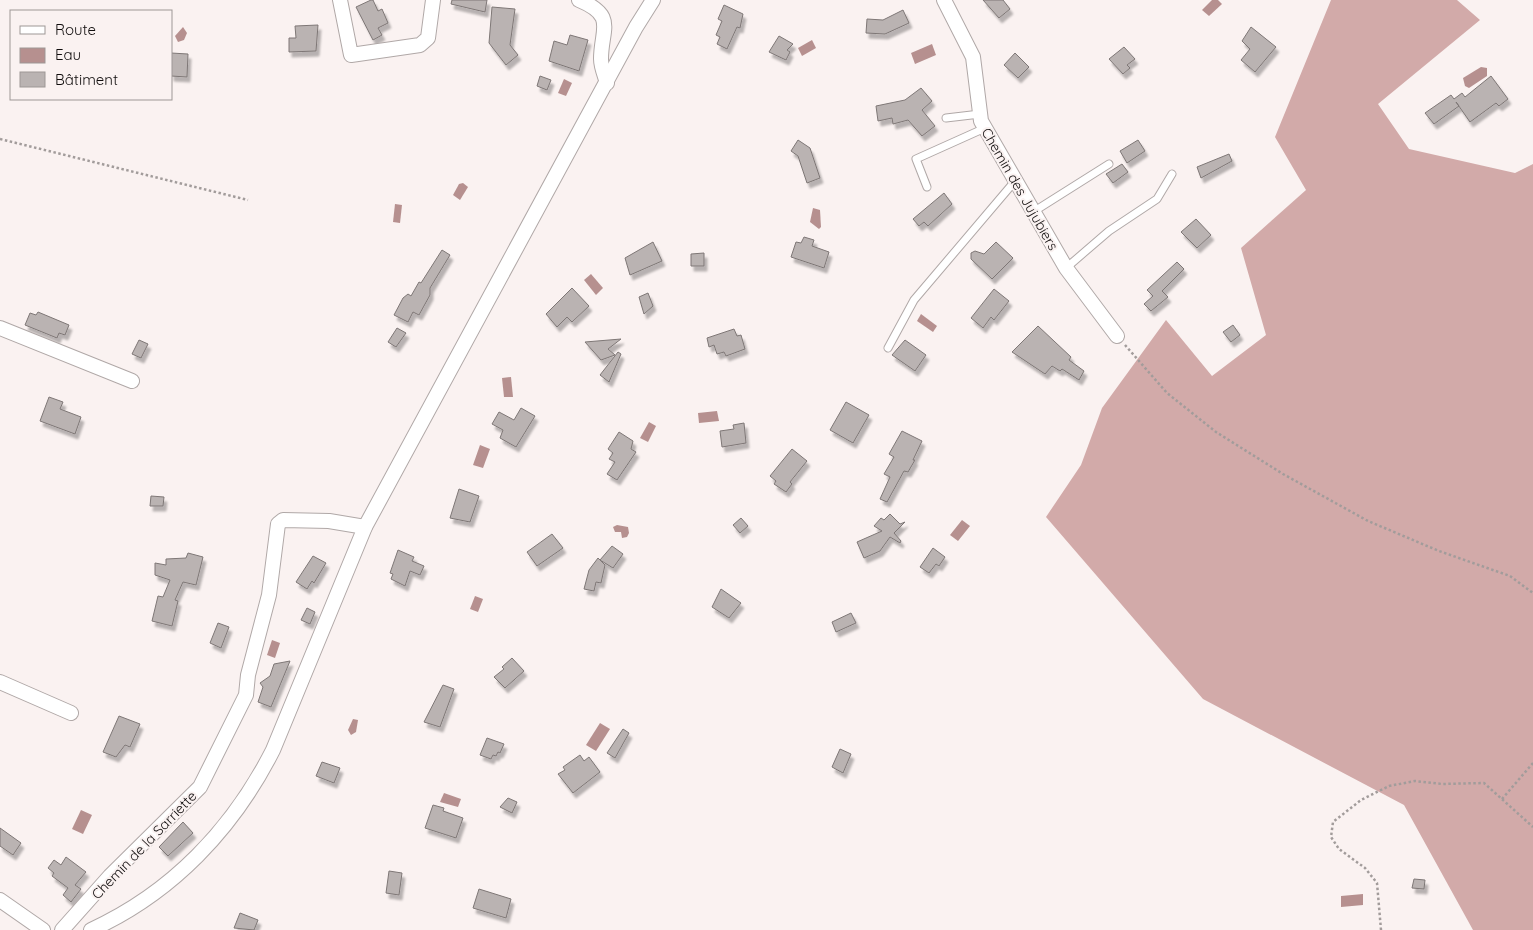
<svg xmlns="http://www.w3.org/2000/svg" width="1533" height="930" viewBox="0 0 1533 930" font-family="Quicksand,sans-serif">
<style>
.forest{fill:#d2aaa9}
.water{fill:#b6908f}
.building{fill:#bab3b2;stroke:#7e7776;filter:url(#shadow)}
.lines{fill:none;stroke-linecap:round;stroke-linejoin:round}
.lane-casing{stroke:#b0a8a7;stroke-width:9}
.street-casing{stroke:#b0a8a7;stroke-width:16}
.path{stroke:#a29c9b;stroke-width:2.5;stroke-dasharray:2.5 2.5;stroke-linecap:butt}
.lane{stroke:#fff;stroke-width:7}
.street{stroke:#fff;stroke-width:14}
.labels{text-anchor:middle;dominant-baseline:central;stroke-width:4;stroke-linejoin:round;paint-order:stroke}
.street-label{font-size:14px;fill:#110e0e;stroke:#faf2f1}
</style>
<defs>
<filter id="shadow"><feDropShadow dx="3" dy="5" stdDeviation="1" flood-color="#0004"/></filter>
</defs>
<rect width="100%" height="100%" fill="#faf2f1"/>
<!-- forest -->
<polygon class="forest" points="1331,0 1457,0 1480,20 1378,104 1409,149 1515,173 1533,164 1533,930 1473,930 1404,805 1203,699 1046,517 1081,465 1102,408 1166,320 1212,376 1266,335 1241,248 1306,190 1275,137"/>
<!-- water -->
<g class="water">
<polygon points="1212,0 1218,0 1222,4 1209,16 1202,10"/>
<polygon points="183,27 187,33 184,40 178,42 175,36"/>
<polygon points="812,40 816,48 802,56 798,48"/>
<polygon points="932,44 936,55 915,64 911,53"/>
<polygon points="1481,67 1487,68 1487,76 1469,88 1465,86 1463,78"/>
<polygon points="564,79 572,83 566,96 558,93"/>
<polygon points="463,183 468,187 460,200 453,195 459,184"/>
<polygon points="395,204 402,205 400,223 393,222"/>
<polygon points="813,208 820,210 821,227 819,229 810,222"/>
<polygon points="591,274 603,288 596,295 584,280"/>
<polygon points="921,314 937,326 933,332 917,321"/>
<polygon points="511,377 513,397 504,397 502,378"/>
<polygon points="717,411 719,421 699,423 698,413"/>
<polygon points="649,422 656,426 648,442 640,438"/>
<polygon points="480,445 490,449 483,468 473,465"/>
<polygon points="962,520 970,526 958,541 950,535"/>
<polygon points="617,525 628,527 629,533 627,537 622,538 621,532 615,532 613,527"/>
<polygon points="475,596 483,599 478,612 470,609"/>
<polygon points="272,640 280,643 275,658 267,655"/>
<polygon points="353,719 358,720 356,732 351,735 348,730"/>
<polygon points="600,723 610,729 596,751 586,745"/>
<polygon points="444,793 461,799 458,807 440,802"/>
<polygon points="81,810 92,815 83,834 72,829"/>
<polygon points="1363,894 1363,905 1341,907 1341,896"/>
</g>
<!-- building -->
<g class="building">
<polygon points="371,0 373,0 378,11 382,9 388,23 378,28 382,35 373,40 356,7"/>
<polygon points="452,0 487,0 485,12 451,4"/>
<polygon points="983,0 1003,0 1010,9 999,18"/>
<polygon points="724,5 743,14 740,28 737,27 727,49 717,44 720,37 716,35 722,21 718,19"/>
<polygon points="492,7 515,9 510,45 518,55 506,65 489,43"/>
<polygon points="903,10 909,23 885,34 866,33 867,19 883,20"/>
<polygon points="318,25 316,51 289,52 289,38 296,38 295,26"/>
<polygon points="1251,27 1276,47 1255,72 1241,60 1250,49 1242,41"/>
<polygon points="570,35 588,40 579,71 549,61 554,41 567,45"/>
<polygon points="779,36 793,44 787,50 790,52 786,60 769,52"/>
<polygon points="1124,47 1135,59 1127,65 1130,68 1123,74 1109,59"/>
<polygon points="171,53 188,54 187,77 171,76"/>
<polygon points="1015,53 1029,67 1018,78 1004,65"/>
<polygon points="540,76 551,80 547,90 537,86"/>
<polygon points="1491,76 1508,99 1499,106 1496,103 1470,122 1456,102 1459,106 1434,124 1425,113 1451,95 1454,99 1462,93 1465,97"/>
<polygon points="921,88 932,101 922,110 935,126 922,136 908,120 893,124 892,118 878,121 876,106 905,100"/>
<polygon points="798,140 810,148 820,178 807,183 798,156 791,151"/>
<polygon points="1138,140 1145,151 1127,163 1120,151"/>
<polygon points="1229,154 1232,161 1201,178 1197,167"/>
<polygon points="1122,164 1128,172 1113,183 1106,174"/>
<polygon points="944,193 952,204 928,226 924,222 919,226 913,219"/>
<polygon points="1196,219 1211,235 1197,248 1181,232"/>
<polygon points="804,237 814,240 812,246 829,252 824,268 791,257 796,242 801,243"/>
<polygon points="653,242 662,261 630,275 625,258"/>
<polygon points="996,242 1013,258 992,279 971,259 971,253 975,251 984,254"/>
<polygon points="442,250 450,255 430,288 430,295 419,315 413,312 408,322 394,315 403,298 408,294 411,296 419,282 421,283"/>
<polygon points="704,253 704,266 691,266 691,254"/>
<polygon points="1177,262 1184,269 1162,291 1168,297 1151,311 1144,304 1153,296 1147,290"/>
<polygon points="572,288 589,306 572,322 567,317 557,327 546,314"/>
<polygon points="994,289 1009,301 994,320 991,317 983,328 971,318"/>
<polygon points="648,293 653,306 644,314 639,297"/>
<polygon points="38,312 69,325 65,335 59,333 57,338 25,325 30,313 36,315"/>
<polygon points="1233,325 1240,335 1231,342 1223,332"/>
<polygon points="1038,326 1071,357 1069,360 1084,371 1079,380 1062,369 1060,371 1052,366 1045,374 1012,352"/>
<polygon points="397,328 406,333 396,347 388,342"/>
<polygon points="734,329 737,336 741,335 745,349 726,356 724,352 717,354 714,345 709,347 707,338"/>
<polygon points="621,339 608,349 615,355 601,360 585,342"/>
<polygon points="139,340 148,344 141,358 132,354"/>
<polygon points="905,340 926,355 915,371 892,355"/>
<polygon points="618,352 621,354 609,382 600,375"/>
<polygon points="49,397 63,402 60,409 81,417 75,434 40,421"/>
<polygon points="846,402 869,415 853,443 830,430"/>
<polygon points="521,408 535,416 516,447 500,438 503,430 492,424 499,412 514,420"/>
<polygon points="744,423 746,443 722,447 720,431 734,429 733,425"/>
<polygon points="902,431 922,441 913,460 915,460 908,472 904,471 887,502 880,499 890,477 884,474 894,457 889,454"/>
<polygon points="619,432 633,441 631,449 636,452 617,480 607,474 615,462 609,459 613,453 608,449"/>
<polygon points="792,449 807,461 790,482 792,484 786,492 774,484 776,481 770,476"/>
<polygon points="459,489 479,496 470,522 450,518"/>
<polygon points="151,496 164,497 163,506 150,506"/>
<polygon points="890,514 900,524 905,522 894,533 901,541 900,543 890,537 880,551 864,558 857,542 882,531 874,526 881,518 884,520"/>
<polygon points="741,518 748,526 740,533 733,525"/>
<polygon points="552,534 563,548 537,566 527,552"/>
<polygon points="612,546 623,554 613,568 600,560"/>
<polygon points="933,548 945,557 939,566 936,564 929,573 920,567"/>
<polygon points="398,550 414,557 412,561 424,566 420,575 410,571 405,586 391,579 393,574 390,573"/>
<polygon points="188,553 203,557 196,585 183,582 175,600 178,601 172,626 152,621 158,596 163,597 170,580 155,575 155,563 166,565 166,559 186,558"/>
<polygon points="313,556 326,563 314,583 312,581 307,589 296,582"/>
<polygon points="598,558 605,565 601,583 596,582 594,591 584,589 589,570"/>
<polygon points="721,589 741,603 729,618 712,607"/>
<polygon points="307,608 315,612 310,624 301,620"/>
<polygon points="851,613 856,623 836,632 832,622"/>
<polygon points="218,623 229,627 221,648 210,643"/>
<polygon points="512,658 524,671 505,688 494,677 504,669 502,667"/>
<polygon points="290,661 271,707 258,702 263,687 260,683 270,676 274,664"/>
<polygon points="443,685 454,689 440,727 424,722"/>
<polygon points="119,716 140,724 130,747 125,745 116,757 103,752"/>
<polygon points="623,729 629,733 615,758 607,753"/>
<polygon points="487,738 504,744 500,753 498,752 496,756 493,755 491,759 480,755"/>
<polygon points="840,749 851,754 843,773 832,767"/>
<polygon points="580,755 584,761 589,757 600,772 573,793 558,774 565,770 563,767"/>
<polygon points="322,762 340,768 334,783 316,776"/>
<polygon points="508,798 517,802 512,813 500,807"/>
<polygon points="433,805 444,808 443,811 463,818 456,838 425,828"/>
<polygon points="183,822 193,833 168,856 159,847"/>
<polygon points="0,828 21,843 13,855 0,846"/>
<polygon points="66,857 86,872 75,885 81,889 71,902 63,895 68,888 52,876 54,873 48,868 54,860 61,865"/>
<polygon points="389,871 402,873 399,895 386,893"/>
<polygon points="1414,879 1425,880 1424,889 1412,888"/>
<polygon points="479,889 511,899 506,918 473,908"/>
<polygon points="240,913 258,920 254,930 234,928"/>
</g>
<g class="lines">
<defs>
<g id="lane">
<polyline points="946,118 980,114"/>
<polyline points="927,187 916,159 985,128"/>
<polyline points="1033,212 1109,164"/>
<polyline points="1066,268 1109,231 1157,199 1172,174"/>
<polyline points="888,348 914,300 1015,181"/>
</g>
<g id="street">
<polyline points="340,0 351,55 420,45 428,38 433,0"/>
<path d="M579,0C617,16 601,29 601,59C601,67 605,76 607,83"/>
<polyline points="944,0 973,57 981,121 1066,268 1117,336"/>
<polyline points="0,328 132,381"/>
<polyline points="0,682 71,713"/>
<polyline points="0,900 43,930"/>
<polyline points="62,930 110,876 200,787 246,695 248,675 269,595 278,524 283,520 329,521 365,527"/>
<path d="M91,930C172,893 233,829 273,750L365,527L636,27L653,0"/>
</g>
</defs>
<!-- lane casing -->
<use href="#lane" class="lane-casing"/>
<!-- street casing -->
<use href="#street" class="street-casing"/>
<!-- path -->
<g class="path">
<polyline points="0,139 248,200"/>
<polyline points="1125,345 1167,393 1216,432 1283,474 1368,521 1439,551 1510,576 1533,593"/>
<polyline points="1502,799 1533,763"/>
<polyline points="1381,930 1377,883 1365,868 1339,849 1331,837 1333,822 1361,800 1389,786 1415,781 1442,784 1484,783 1533,827"/>
</g>
<!-- lane -->
<use href="#lane" class="lane"/>
<!-- street -->
<use href="#street" class="street"/>
</g>
<g class="labels">
<!-- street labels -->
<g class="street-label">
<text transform="translate(1020 189) rotate(60)">Chemin des Jujubiers</text>
<text transform="translate(144 845) rotate(-46)">Chemin de la Sarriette</text>
</g>
</g>
<!-- legend -->
<rect x="10" y="10" width="162" height="90" fill="#faf2f1" stroke="#9d9796"/>
<rect x="20" y="26" width="25" height="8" fill="#ffffff" stroke="#9d9796"/>
<text x="55" y="35" font-size="15" fill="#110e0e">Route</text>
<rect x="20" y="48" width="25" height="15" fill="#b6908f" stroke="#9d9796"/>
<text x="55" y="60" font-size="15" fill="#110e0e">Eau</text>
<rect x="20" y="72" width="25" height="15" fill="#bab3b2" stroke="#9d9796"/>
<text x="55" y="85" font-size="15" fill="#110e0e">Bâtiment</text>
</svg>
